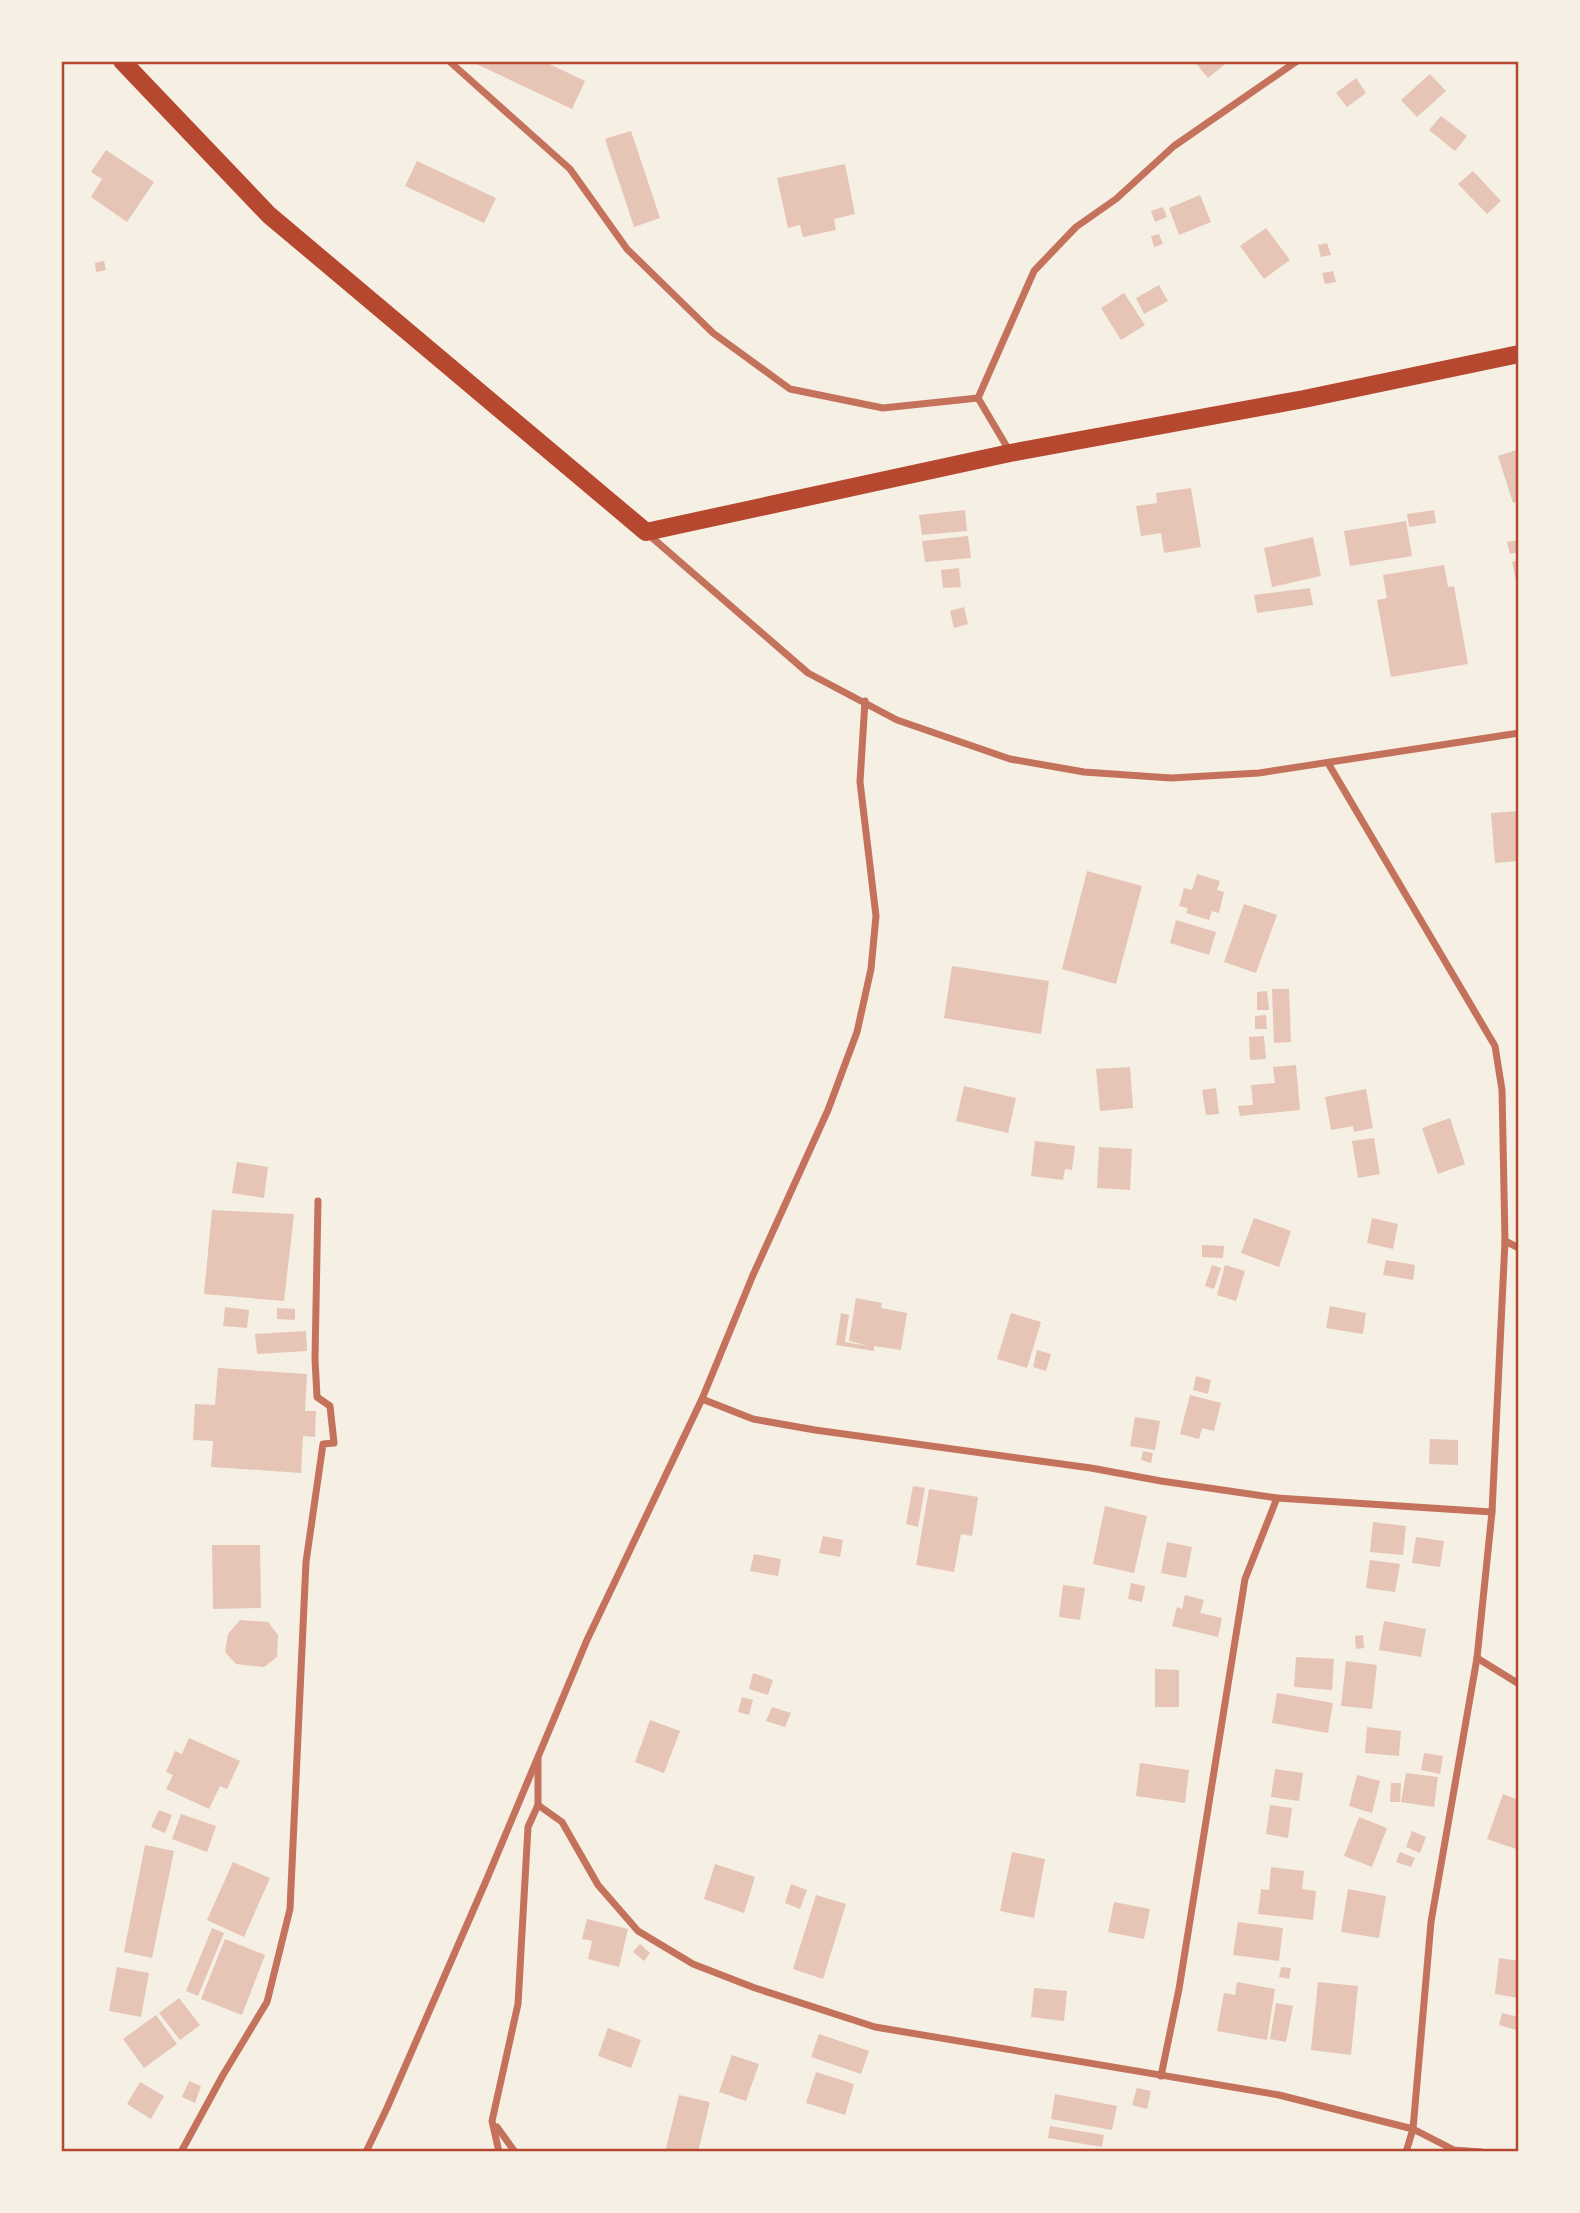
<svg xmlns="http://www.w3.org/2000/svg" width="1580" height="2213" viewBox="0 0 1580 2213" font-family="'Roboto Condensed',sans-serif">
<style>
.building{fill:#e6c5b7}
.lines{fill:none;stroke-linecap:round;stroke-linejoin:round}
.minor{stroke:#c5725c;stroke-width:7}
.trunk{stroke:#b5482f;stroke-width:18}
.neatline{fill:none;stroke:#b5482f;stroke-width:2.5}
</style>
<rect width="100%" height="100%" fill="#f6efe4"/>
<!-- building -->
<g class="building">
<polygon points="470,61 543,61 585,81 572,109"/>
<polygon points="1194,61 1229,61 1208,78"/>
<polygon points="1430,74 1446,91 1417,117 1401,100"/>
<polygon points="1356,78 1366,93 1347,107 1336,93"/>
<polygon points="1441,116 1467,136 1455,151 1429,130"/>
<polygon points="631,131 660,218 634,227 605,139"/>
<polygon points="106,150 154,182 127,222 91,197 102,179 91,172"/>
<polygon points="417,161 496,198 484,223 405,186"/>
<polygon points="845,164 855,214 834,219 836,230 803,237 800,225 788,228 777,178"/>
<polygon points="1473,171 1501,201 1487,214 1458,184"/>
<polygon points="1200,195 1211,222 1179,235 1169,208"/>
<polygon points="1163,207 1167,217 1155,222 1151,211"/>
<polygon points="1266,228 1290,260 1264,279 1240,246"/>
<polygon points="1159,234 1163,244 1154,247 1151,236"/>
<polygon points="1327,243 1331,255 1321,257 1318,245"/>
<polygon points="104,261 106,270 96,272 95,263"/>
<polygon points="1333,271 1336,282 1325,284 1322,273"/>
<polygon points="1159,285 1168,301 1144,314 1136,298"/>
<polygon points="1124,293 1145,325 1121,340 1101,308"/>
<polygon points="1519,449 1519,501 1513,503 1498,456"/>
<polygon points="1191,488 1201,547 1164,553 1161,533 1141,536 1136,506 1157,503 1156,493"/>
<polygon points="965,510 967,531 922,535 919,515"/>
<polygon points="1434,510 1436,523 1409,527 1407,514"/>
<polygon points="1406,521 1412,556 1350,566 1344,531"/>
<polygon points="968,536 971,558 925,562 922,541"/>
<polygon points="1313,537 1321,576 1272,587 1264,548"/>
<polygon points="1519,540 1519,552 1510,554 1507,542"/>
<polygon points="1519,560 1519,589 1518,589 1512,562"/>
<polygon points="1444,565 1448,587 1454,586 1468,664 1391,677 1377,600 1387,598 1383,575"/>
<polygon points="959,568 961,587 943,588 941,570"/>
<polygon points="1310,588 1313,605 1257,613 1254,595"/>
<polygon points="964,607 968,624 954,628 950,611"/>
<polygon points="1519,811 1519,861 1495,863 1491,813"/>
<polygon points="1087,871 1142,886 1116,984 1062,969"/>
<polygon points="1197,874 1220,881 1217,890 1224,892 1219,913 1212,911 1209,920 1186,913 1188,908 1179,906 1184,888 1192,890"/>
<polygon points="1244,904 1277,915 1256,973 1224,962"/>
<polygon points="1176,920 1216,932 1209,955 1170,943"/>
<polygon points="952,966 1049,981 1041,1034 944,1018"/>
<polygon points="1272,989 1289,989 1291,1042 1274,1043"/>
<polygon points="1267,991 1269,1010 1257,1010 1257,992"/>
<polygon points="1266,1015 1267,1029 1255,1029 1255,1016"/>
<polygon points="1264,1036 1266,1059 1250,1060 1249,1037"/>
<polygon points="1296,1065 1300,1110 1240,1116 1238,1106 1253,1105 1251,1085 1275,1083 1273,1067"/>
<polygon points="1130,1067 1133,1108 1100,1111 1096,1069"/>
<polygon points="964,1086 1016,1098 1008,1133 956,1121"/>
<polygon points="1216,1088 1219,1114 1206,1115 1202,1090"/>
<polygon points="1366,1089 1373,1128 1354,1132 1353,1126 1331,1130 1325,1097"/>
<polygon points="1450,1118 1465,1164 1438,1174 1422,1128"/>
<polygon points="1374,1138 1380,1174 1358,1178 1352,1141"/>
<polygon points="1035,1141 1075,1146 1072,1170 1065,1169 1063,1180 1031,1176"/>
<polygon points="1099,1147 1132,1149 1130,1190 1097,1188"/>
<polygon points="237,1162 268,1167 264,1198 232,1193"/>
<polygon points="212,1210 294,1214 284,1301 204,1294"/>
<polygon points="1254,1218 1291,1231 1279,1267 1241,1253"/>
<polygon points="1372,1218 1398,1224 1393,1249 1367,1243"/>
<polygon points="1202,1245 1224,1246 1223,1258 1202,1257"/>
<polygon points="1386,1260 1415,1265 1413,1280 1383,1275"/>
<polygon points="1212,1265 1221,1268 1214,1289 1205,1286"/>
<polygon points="1225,1265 1245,1271 1236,1301 1217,1295"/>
<polygon points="856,1298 882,1303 881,1308 907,1313 901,1350 874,1346 874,1351 836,1345 841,1313 849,1315 845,1342 869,1346 849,1341"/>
<polygon points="1330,1306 1366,1313 1363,1334 1326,1328"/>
<polygon points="225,1307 249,1310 247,1328 223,1326"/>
<polygon points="277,1308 295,1309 295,1320 277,1319"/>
<polygon points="1011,1313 1041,1322 1027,1368 997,1359"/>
<polygon points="306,1331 307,1351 257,1354 255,1334"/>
<polygon points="1037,1350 1051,1354 1046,1371 1033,1367"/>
<polygon points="218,1368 307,1374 305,1411 316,1411 315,1437 303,1436 301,1473 211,1467 213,1441 193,1440 195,1404 215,1405"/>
<polygon points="1196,1376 1211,1380 1208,1394 1193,1390"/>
<polygon points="1190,1395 1221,1403 1214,1431 1202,1428 1199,1439 1180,1434"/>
<polygon points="1135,1417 1160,1421 1155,1450 1130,1446"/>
<polygon points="1430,1439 1458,1440 1458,1465 1429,1464"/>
<polygon points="1143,1451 1153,1453 1151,1463 1141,1460"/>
<polygon points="913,1486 925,1488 918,1527 906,1524"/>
<polygon points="929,1489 978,1497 972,1536 961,1534 954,1572 916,1565"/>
<polygon points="1105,1506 1147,1516 1134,1573 1093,1564"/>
<polygon points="1373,1522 1406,1526 1403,1555 1370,1552"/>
<polygon points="823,1536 843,1540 840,1557 819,1553"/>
<polygon points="1416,1537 1444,1541 1440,1567 1412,1563"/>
<polygon points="1167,1542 1192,1547 1186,1578 1161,1573"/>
<polygon points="212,1545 260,1545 261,1608 213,1609"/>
<polygon points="754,1554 781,1559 778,1576 750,1571"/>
<polygon points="1370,1560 1400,1564 1395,1592 1366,1588"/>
<polygon points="1131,1583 1145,1586 1142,1602 1128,1599"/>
<polygon points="1063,1585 1085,1588 1080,1620 1059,1617"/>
<polygon points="1185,1595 1204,1600 1200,1613 1222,1618 1218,1637 1172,1626 1177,1607 1182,1609"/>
<polygon points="240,1620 268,1622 278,1635 277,1657 264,1667 236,1664 225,1652 228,1634"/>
<polygon points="1384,1621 1426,1629 1421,1657 1379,1650"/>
<polygon points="1363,1635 1364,1648 1356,1649 1355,1636"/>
<polygon points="1296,1657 1334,1659 1332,1690 1294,1687"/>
<polygon points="1346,1661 1377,1665 1372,1709 1341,1706"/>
<polygon points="1155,1669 1179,1670 1179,1707 1155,1707"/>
<polygon points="753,1673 773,1680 768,1695 749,1689"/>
<polygon points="1277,1693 1333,1703 1328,1733 1272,1723"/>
<polygon points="742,1697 753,1700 749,1715 738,1712"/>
<polygon points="772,1707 791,1713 785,1727 766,1721"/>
<polygon points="650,1720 680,1731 664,1773 635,1762"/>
<polygon points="1367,1727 1401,1731 1399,1756 1365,1753"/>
<polygon points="189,1738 240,1761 227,1789 220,1786 209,1809 166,1789 173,1775 166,1772 175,1751 182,1754"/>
<polygon points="1424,1753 1443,1756 1440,1774 1421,1770"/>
<polygon points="1140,1763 1189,1770 1185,1803 1136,1796"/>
<polygon points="1275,1769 1303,1773 1299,1801 1271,1797"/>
<polygon points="1406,1773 1438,1777 1434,1807 1401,1802"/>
<polygon points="1357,1775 1380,1781 1372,1813 1349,1806"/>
<polygon points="1391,1783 1401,1783 1400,1802 1390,1802"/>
<polygon points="1503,1794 1519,1800 1519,1850 1487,1839"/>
<polygon points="1270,1805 1292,1808 1288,1838 1266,1834"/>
<polygon points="159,1810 172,1815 165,1833 151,1827"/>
<polygon points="181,1814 216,1826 207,1852 172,1839"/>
<polygon points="1359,1817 1387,1828 1372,1867 1344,1856"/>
<polygon points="1412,1831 1426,1837 1420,1853 1406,1847"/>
<polygon points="145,1845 174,1851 152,1958 124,1952"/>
<polygon points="1012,1852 1045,1859 1034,1918 1000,1911"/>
<polygon points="1400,1852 1415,1858 1411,1867 1396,1862"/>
<polygon points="233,1862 270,1878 244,1937 207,1920"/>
<polygon points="715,1864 755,1877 744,1913 704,1899"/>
<polygon points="1271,1867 1304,1871 1302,1889 1316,1891 1313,1920 1258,1914 1261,1889 1269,1890"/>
<polygon points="791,1884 807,1890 800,1909 785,1903"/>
<polygon points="1348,1889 1386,1896 1379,1938 1341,1932"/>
<polygon points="816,1895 846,1904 823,1979 793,1969"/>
<polygon points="1114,1902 1150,1909 1144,1939 1108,1932"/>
<polygon points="587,1919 628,1929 619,1967 588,1959 592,1941 582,1939"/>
<polygon points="1238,1922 1283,1928 1279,1961 1233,1955"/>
<polygon points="212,1928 224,1933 198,1996 186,1991"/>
<polygon points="225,1939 265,1955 242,2015 201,1999"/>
<polygon points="640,1944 650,1953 644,1961 633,1952"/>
<polygon points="1499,1958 1519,1961 1519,1998 1495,1994"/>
<polygon points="117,1967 149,1973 141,2017 109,2011"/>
<polygon points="1281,1967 1291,1968 1289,1979 1279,1977"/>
<polygon points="1237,1982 1275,1989 1267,2040 1217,2031 1224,1993 1235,1995"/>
<polygon points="1318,1982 1358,1986 1351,2055 1311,2050"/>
<polygon points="1034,1988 1067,1991 1064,2021 1031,2017"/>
<polygon points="179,1998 200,2025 180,2040 159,2013"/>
<polygon points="1276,2003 1293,2006 1286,2042 1270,2039"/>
<polygon points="1502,2013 1519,2017 1516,2030 1499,2025"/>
<polygon points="156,2015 177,2044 144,2068 123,2039"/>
<polygon points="608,2028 641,2040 631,2068 598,2056"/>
<polygon points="819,2034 869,2051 861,2074 811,2057"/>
<polygon points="732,2055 759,2064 746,2101 719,2092"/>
<polygon points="816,2072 854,2084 845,2115 806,2103"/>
<polygon points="189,2081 201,2086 195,2103 182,2097"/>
<polygon points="140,2082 164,2096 151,2119 127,2104"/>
<polygon points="1137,2088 1151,2091 1147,2109 1132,2105"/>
<polygon points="1055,2094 1117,2106 1112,2130 1051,2119"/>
<polygon points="679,2095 710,2102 698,2152 665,2152"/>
<polygon points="1050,2126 1104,2135 1102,2147 1048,2138"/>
</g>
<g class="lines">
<!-- minor -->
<g class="minor">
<polyline points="449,61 570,169 627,249 713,333 790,389 883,408 978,398"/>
<polyline points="1010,452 978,398 1034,271 1076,227 1116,199 1174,146 1297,61"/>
<polyline points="649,535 808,673 897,720 1010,759 1084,772 1171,778 1259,773 1519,733"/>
<polyline points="1328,763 1495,1046 1502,1090 1505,1241 1519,1248"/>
<polyline points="702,1399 753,1419 815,1430 1091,1468 1161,1481 1277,1498 1492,1512"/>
<polyline points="1477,1658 1519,1684"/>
<polyline points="538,1805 562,1822 598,1885 638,1931 693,1964 755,1988 875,2027 1279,2095 1413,2129 1454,2150 1481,2152"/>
<polyline points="1161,2076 1179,1989 1245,1579 1277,1498"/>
<polyline points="497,2127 515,2152"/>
<polyline points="181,2152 223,2075 267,2002 290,1909 306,1562 323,1444 334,1443 330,1406 317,1397 315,1359 318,1201"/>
<polyline points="366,2152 387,2108 486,1881 587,1640 702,1399 753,1275 828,1110 857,1032 871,969 876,916 860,782 865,701"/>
<polyline points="499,2152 492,2121 518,2004 528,1827 538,1805 538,1759"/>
<polyline points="1406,2152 1413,2129 1431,1922 1477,1658 1492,1512 1505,1241"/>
</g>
<!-- trunk -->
<polyline class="trunk" points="122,61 269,215 646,532 1010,453 1304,399 1519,354"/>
</g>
<!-- border -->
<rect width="1580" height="2213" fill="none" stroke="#f6efe4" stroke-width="126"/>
<rect x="63" y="63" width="1454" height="2087" class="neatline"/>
</svg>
